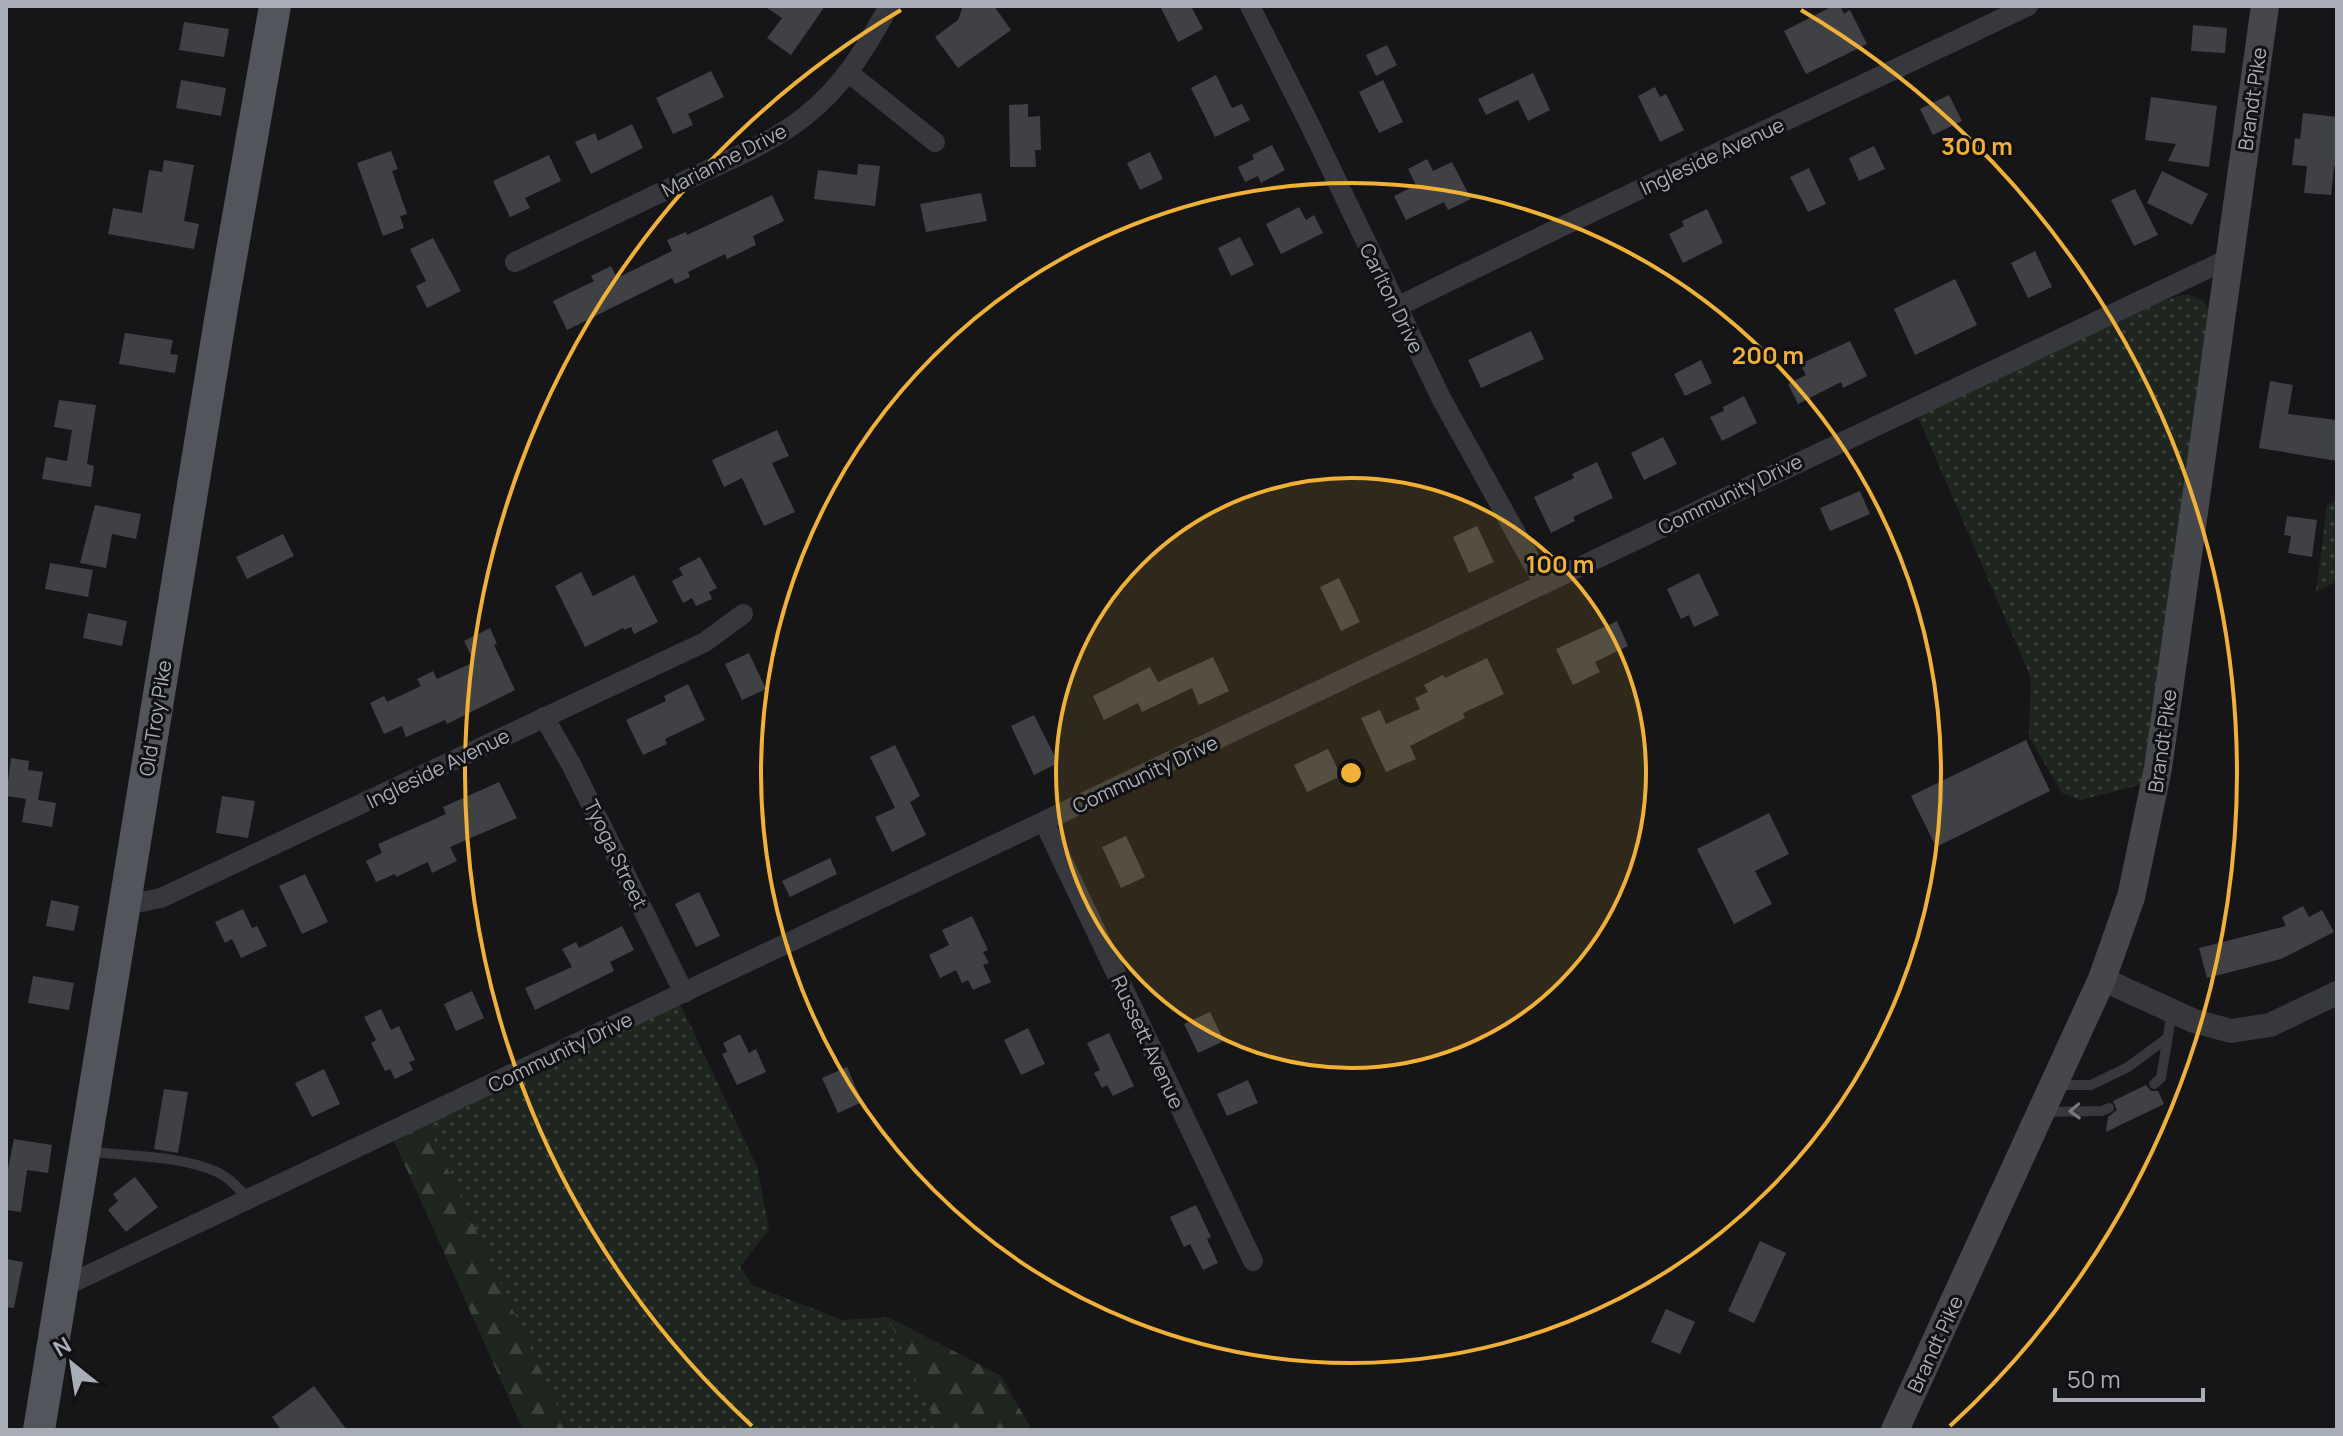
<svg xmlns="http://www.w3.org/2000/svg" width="2343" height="1436" viewBox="0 0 2343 1436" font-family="Manrope,sans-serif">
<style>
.grass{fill:url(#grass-dots)}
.forest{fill:url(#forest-firs)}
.building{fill:#404145}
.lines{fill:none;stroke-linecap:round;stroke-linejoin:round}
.service{stroke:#37383d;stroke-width:10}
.minor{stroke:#37383d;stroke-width:20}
.tertiary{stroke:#37383d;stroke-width:24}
.secondary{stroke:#45474d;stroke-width:28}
.primary{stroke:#53555c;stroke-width:32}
.oneway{stroke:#757881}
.ring{fill:none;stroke:#f2b134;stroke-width:4}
.labels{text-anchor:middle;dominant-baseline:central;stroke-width:6;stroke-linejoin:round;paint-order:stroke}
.street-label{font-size:20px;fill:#a8adb8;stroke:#111113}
.centre{fill:#f2b134;stroke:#111113;stroke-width:4}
.ring-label{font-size:24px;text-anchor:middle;font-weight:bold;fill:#f2b134;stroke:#111113;stroke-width:6;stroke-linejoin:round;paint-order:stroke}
</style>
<defs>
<pattern id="grass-dots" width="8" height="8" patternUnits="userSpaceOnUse" patternTransform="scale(2)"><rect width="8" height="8" fill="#1e261f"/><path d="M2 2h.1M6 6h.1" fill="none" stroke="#3c433d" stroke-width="1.8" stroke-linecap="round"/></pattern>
<pattern id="forest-firs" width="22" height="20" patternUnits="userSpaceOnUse" patternTransform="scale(2)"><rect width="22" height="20" fill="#1e261f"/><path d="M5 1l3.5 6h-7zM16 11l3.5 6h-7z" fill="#3c433d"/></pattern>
</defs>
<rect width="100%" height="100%" fill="#161618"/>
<!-- grass -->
<g class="grass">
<polygon points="2187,294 2202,300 2212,314 2147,783 2081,800 2062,793 2029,737 2031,678 1918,417 2153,303"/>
<polygon points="2337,500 2337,581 2316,592 2327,506"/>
<polygon points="677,997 757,1167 769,1229 740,1267 752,1285 842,1320 888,1317 939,1430 568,1430 424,1118"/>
</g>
<!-- forest -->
<g class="forest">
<polygon points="424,1118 568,1430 523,1430 391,1134"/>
<polygon points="888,1317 1000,1375 1032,1430 939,1430"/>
</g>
<!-- building -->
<g class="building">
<polygon points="764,6 825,6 791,55 767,38 782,18"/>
<polygon points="963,6 994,6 1011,30 958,68 935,37 958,20"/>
<polygon points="1160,6 1191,6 1203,29 1178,42"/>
<polygon points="1833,6 1840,6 1844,14 1850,10 1867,44 1806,74 1784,31"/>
<polygon points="184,22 229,29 224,57 179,50"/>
<polygon points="2193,25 2227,28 2225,53 2191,51"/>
<polygon points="1387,45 1397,65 1376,76 1366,55"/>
<polygon points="711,71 724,97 688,114 693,125 673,134 656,98"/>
<polygon points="1533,73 1550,110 1528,121 1518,100 1486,115 1478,99"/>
<polygon points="1216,75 1232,108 1242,104 1250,120 1215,137 1191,88"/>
<polygon points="181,80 226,88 221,116 176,108"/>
<polygon points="1383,80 1403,122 1379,133 1359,92"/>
<polygon points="1655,87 1660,97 1666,94 1684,130 1660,142 1638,96"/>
<polygon points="1949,95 1962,121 1933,135 1920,109"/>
<polygon points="2151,97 2217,106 2209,167 2168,161 2176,144 2145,140"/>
<polygon points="1028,104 1028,117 1040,116 1041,150 1035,150 1036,167 1010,167 1009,105"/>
<polygon points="2303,113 2337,117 2337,167 2334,167 2331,195 2304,193 2307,166 2292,165 2295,138 2300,139"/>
<polygon points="632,124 643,148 591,174 575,142 595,133 598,141"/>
<polygon points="1272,145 1285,170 1261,183 1258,176 1245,182 1238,167 1254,159 1252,155"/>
<polygon points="1874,146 1885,169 1859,181 1849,158"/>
<polygon points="391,151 398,169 392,171 407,214 400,216 404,228 383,236 357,163"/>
<polygon points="1150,152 1163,179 1140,190 1127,163"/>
<polygon points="549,155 561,181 525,198 530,208 510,217 493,181"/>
<polygon points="1427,159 1433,171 1452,162 1471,199 1448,210 1444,202 1406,220 1394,196 1416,185 1408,169"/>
<polygon points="164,160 194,165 184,221 199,224 194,249 108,234 113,208 142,213 149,170 162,172"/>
<polygon points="858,164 880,166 875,206 814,199 818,170 857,175"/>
<polygon points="1809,168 1826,204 1808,212 1790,177"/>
<polygon points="2162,171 2208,194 2192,225 2147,203"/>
<polygon points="2135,189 2158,235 2134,246 2111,200"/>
<polygon points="981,193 987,221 926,232 920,204"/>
<polygon points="772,195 784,221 753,236 756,245 727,259 725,254 688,272 690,277 675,284 672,278 567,330 553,301 594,281 591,276 611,266 617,278 672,251 667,240 686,232 687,235"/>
<polygon points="1299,207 1306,220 1314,215 1323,233 1281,254 1266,224"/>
<polygon points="1707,209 1723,243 1683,263 1669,234 1684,226 1682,221"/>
<polygon points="1240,237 1254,265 1231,276 1218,248"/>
<polygon points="433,238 461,291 427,308 416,286 426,281 410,249"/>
<polygon points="2035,251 2052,287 2028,298 2011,263"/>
<polygon points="1955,279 1977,325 1915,355 1894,309"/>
<polygon points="1531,331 1544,359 1481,388 1468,360"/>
<polygon points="125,333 173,340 170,354 178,355 175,373 119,364"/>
<polygon points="1850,341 1867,376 1843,388 1841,382 1798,404 1788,384 1806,375 1800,364"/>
<polygon points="1701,360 1712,383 1685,396 1674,374"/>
<polygon points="2270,381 2293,385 2288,414 2337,420 2337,461 2259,448"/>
<polygon points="1744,396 1757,423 1722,441 1710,417 1724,411 1723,407"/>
<polygon points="59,400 96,405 87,464 94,466 91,487 42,479 46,457 67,461 72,430 54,427"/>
<polygon points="777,430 789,456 772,463 795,512 764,526 742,478 724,487 712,460"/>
<polygon points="1663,437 1677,464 1644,480 1631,453"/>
<polygon points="1597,462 1613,498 1573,517 1575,521 1551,533 1534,497 1574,478 1572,474"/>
<polygon points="1860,491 1870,514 1830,531 1820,508"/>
<polygon points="95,505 141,514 136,539 112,534 106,568 80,563"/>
<polygon points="2287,516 2317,520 2312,557 2288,553 2291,536 2284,535"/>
<polygon points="1477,526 1494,562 1469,573 1453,537"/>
<polygon points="283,534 294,556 247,579 236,557"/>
<polygon points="700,557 717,588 709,592 712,599 696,606 692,598 683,603 672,581 683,575 679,568"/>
<polygon points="50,563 93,570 88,597 45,589"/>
<polygon points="581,572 593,596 634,575 658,622 634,634 631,627 624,630 623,628 585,647 555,586"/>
<polygon points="1699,573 1719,615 1694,627 1689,615 1681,619 1667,589"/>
<polygon points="1339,578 1360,622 1341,631 1320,587"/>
<polygon points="88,613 127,621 122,646 83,638"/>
<polygon points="1617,621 1628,646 1595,662 1600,672 1573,685 1556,649"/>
<polygon points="490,628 497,644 494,645 515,690 447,724 445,720 406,737 402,726 384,734 370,703 384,696 387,702 421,686 417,679 433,671 437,679 474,662 464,641"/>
<polygon points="749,653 766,689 742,700 725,664"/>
<polygon points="1213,657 1229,691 1199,705 1192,688 1142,712 1138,703 1104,720 1093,696 1150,667 1158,682"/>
<polygon points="1487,658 1504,694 1463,713 1465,718 1410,746 1416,759 1386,772 1361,718 1380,710 1386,724 1420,709 1415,698 1428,692 1424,685 1443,675 1445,678"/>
<polygon points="688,684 705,720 665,739 667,744 643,755 626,720 666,701 664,696"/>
<polygon points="1034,715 1058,763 1034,775 1011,726"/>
<polygon points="2026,740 2050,791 1936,847 1911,796"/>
<polygon points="895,745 920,796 910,802 926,835 892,852 875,817 895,808 870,757"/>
<polygon points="1328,749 1341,776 1307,792 1294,765"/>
<polygon points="11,758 29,761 28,770 43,772 38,800 56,803 52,827 22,822 26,799 6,796"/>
<polygon points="499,782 517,818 450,847 457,861 432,873 428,862 396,877 395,874 376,882 366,861 382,853 378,844 446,814 443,807"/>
<polygon points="222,796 255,801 248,838 216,833"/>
<polygon points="1769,813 1789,854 1755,871 1772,904 1734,924 1697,849"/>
<polygon points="1126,836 1145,877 1121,888 1102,847"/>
<polygon points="830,858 837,874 790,897 782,881"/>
<polygon points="305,874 328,922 302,934 279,886"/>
<polygon points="699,892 720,936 696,947 675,904"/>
<polygon points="51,900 79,906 74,931 46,926"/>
<polygon points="2303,906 2309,917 2322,910 2334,932 2281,959 2207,978 2199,948 2286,926 2282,917"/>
<polygon points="243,909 252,928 257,926 267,946 241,958 232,939 225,943 215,922"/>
<polygon points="972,916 988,950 983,952 989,963 983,965 991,982 973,990 968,980 962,983 956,970 940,978 929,955 949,945 942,930"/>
<polygon points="622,926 634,950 610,962 614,971 535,1010 525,988 572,967 562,949 576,942 579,948"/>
<polygon points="33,976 74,983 69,1010 28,1003"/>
<polygon points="472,991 484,1018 456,1031 444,1004"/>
<polygon points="381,1009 391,1030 399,1026 415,1060 409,1062 413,1070 395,1079 390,1069 385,1071 371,1043 376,1040 364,1017"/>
<polygon points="1210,1012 1224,1041 1198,1053 1184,1024"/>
<polygon points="1028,1028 1045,1064 1021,1075 1004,1040"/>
<polygon points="1109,1033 1134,1086 1113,1096 1107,1085 1102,1088 1094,1073 1100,1070 1087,1043"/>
<polygon points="740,1034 749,1053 756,1049 766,1072 737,1085 722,1054 727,1052 723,1043"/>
<polygon points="847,1067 862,1102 838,1113 822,1078"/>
<polygon points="324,1069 340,1104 312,1117 295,1083"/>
<polygon points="1248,1080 1258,1103 1227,1116 1217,1094"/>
<polygon points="2146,1085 2151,1091 2158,1091 2164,1104 2106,1132 2108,1117 2117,1110 2113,1101"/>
<polygon points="164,1089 188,1092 178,1153 154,1149"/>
<polygon points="14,1139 52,1145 48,1173 27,1170 21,1212 6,1210 6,1178"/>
<polygon points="135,1177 158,1207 126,1232 108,1210 118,1201 113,1194"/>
<polygon points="1196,1205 1211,1237 1207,1239 1218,1263 1203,1270 1190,1244 1184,1247 1170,1217"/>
<polygon points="1760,1241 1786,1253 1754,1323 1728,1311"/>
<polygon points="6,1259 23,1262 14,1308 6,1307"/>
<polygon points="1666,1309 1695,1322 1680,1354 1651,1342"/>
<polygon points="314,1386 347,1430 281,1430 272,1417"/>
</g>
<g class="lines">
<!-- service -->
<g class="service">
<polyline points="2154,1084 2161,1078 2172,1012"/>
<polyline points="2055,1085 2091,1085 2128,1067 2166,1039"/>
<polyline points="2044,1112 2102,1111 2109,1108"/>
<path d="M88,1151C129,1157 177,1155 215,1171C229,1177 239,1189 249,1200"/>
</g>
<!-- minor -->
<g class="minor">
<polyline points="1250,6 1310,125 1441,398 1544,584"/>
<polyline points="849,73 935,142"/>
<path d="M515,262C574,234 633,206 691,178C729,160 771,143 804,117C843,87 866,48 889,6"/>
<path d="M1397,307C1605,203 1818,107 2028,6"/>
<polyline points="544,717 572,766 684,993"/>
<polyline points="1044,822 1253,1261"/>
<polyline points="126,905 161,898 705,642 743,614"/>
<polyline points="61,1288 2230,258"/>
</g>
<!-- tertiary -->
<polyline class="tertiary" points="2102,979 2194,1021 2231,1031 2270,1025 2337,993"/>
<!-- secondary -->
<polyline class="secondary" points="1895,1430 2102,979 2131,897 2158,768 2265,6"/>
<!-- primary -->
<polyline class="primary" points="39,1430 222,308 275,6"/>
</g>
<!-- one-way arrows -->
<defs><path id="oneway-chevron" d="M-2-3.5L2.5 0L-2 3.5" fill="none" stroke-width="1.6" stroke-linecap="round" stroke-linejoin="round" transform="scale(2)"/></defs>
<use class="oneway" href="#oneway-chevron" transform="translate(2075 1111) rotate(178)"/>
<!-- distance rings -->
<circle cx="1351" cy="773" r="295" fill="#f2b134" fill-opacity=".12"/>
<g class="ring">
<circle cx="1351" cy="773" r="295"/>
<circle cx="1351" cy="773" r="590"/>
<path d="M752 1426A886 886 0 0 1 901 10M1801 10A886 886 0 0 1 1950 1426"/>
</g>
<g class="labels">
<!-- street labels -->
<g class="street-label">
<text transform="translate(2252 99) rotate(-82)">Brandt Pike</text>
<text transform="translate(1712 156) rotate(-25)">Ingleside Avenue</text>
<text transform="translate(724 160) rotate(-27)">Marianne Drive</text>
<text transform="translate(1392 298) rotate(64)">Carlton Drive</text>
<text transform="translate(1730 494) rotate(-26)">Community Drive</text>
<text transform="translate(155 718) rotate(-81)">Old Troy Pike</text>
<text transform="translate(2162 741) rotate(-82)">Brandt Pike</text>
<text transform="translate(438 768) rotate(-26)">Ingleside Avenue</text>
<text transform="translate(1145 774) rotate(-25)">Community Drive</text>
<text transform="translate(616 854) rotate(64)">Tyoga Street</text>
<text transform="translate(1148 1042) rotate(65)">Russett Avenue</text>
<text transform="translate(560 1052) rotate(-26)">Community Drive</text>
<text transform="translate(1935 1344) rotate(-65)">Brandt Pike</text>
</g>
</g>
<circle cx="1351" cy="773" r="12" class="centre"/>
<g class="ring-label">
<text x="1977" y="155">300 m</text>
<text x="1768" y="364">200 m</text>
<text x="1560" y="573">100 m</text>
</g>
<!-- border -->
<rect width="2343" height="1436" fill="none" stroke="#a8adb8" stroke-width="16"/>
<!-- north arrow -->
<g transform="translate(72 1364) rotate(330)" stroke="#111113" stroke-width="6" paint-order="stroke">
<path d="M0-6L14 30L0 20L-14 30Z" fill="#a8adb8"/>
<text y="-12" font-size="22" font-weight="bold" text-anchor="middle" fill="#a8adb8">N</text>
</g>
<!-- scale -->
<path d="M2055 1388v12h148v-12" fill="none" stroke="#a8adb8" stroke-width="4"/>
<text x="2067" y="1388" font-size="24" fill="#a8adb8" stroke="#111113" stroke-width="6" paint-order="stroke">50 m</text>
</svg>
